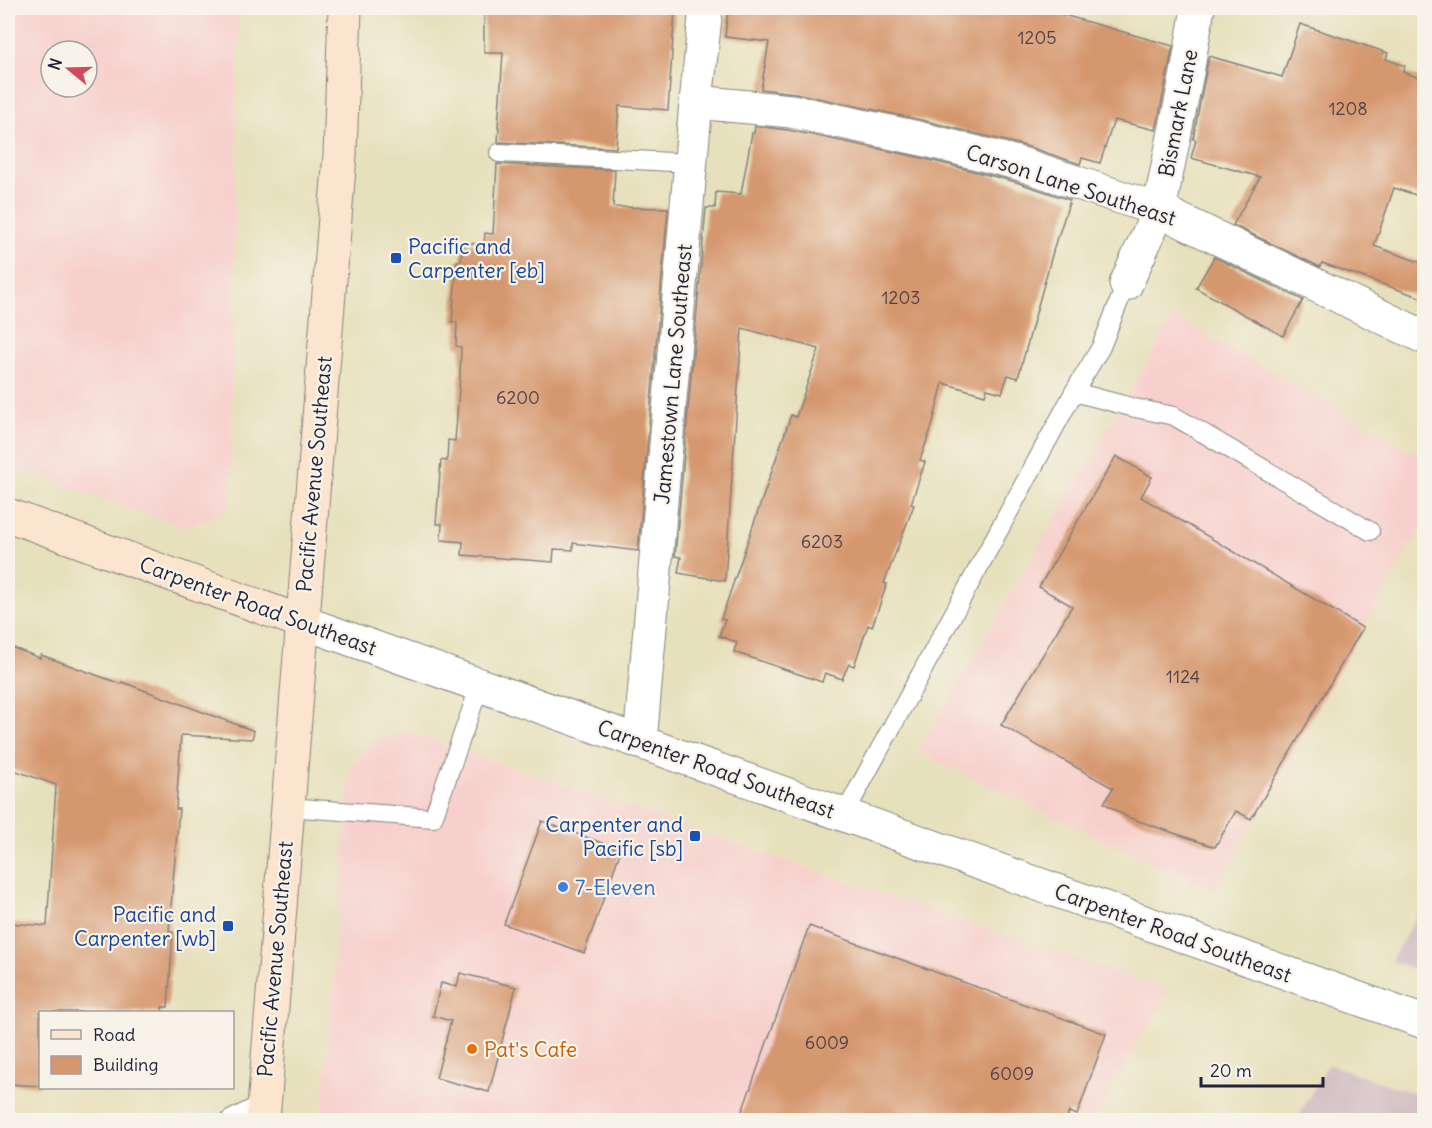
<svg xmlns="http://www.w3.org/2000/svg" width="1432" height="1128" viewBox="0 0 1432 1128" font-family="Delius,sans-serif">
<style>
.built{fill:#f7d0cd;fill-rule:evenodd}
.industrial{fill:#d2bec3}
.building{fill:#d5976e}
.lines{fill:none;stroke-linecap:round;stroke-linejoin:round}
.service-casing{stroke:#84817c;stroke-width:20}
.minor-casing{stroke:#84817c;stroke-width:35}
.tertiary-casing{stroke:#84817c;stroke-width:35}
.secondary-casing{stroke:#84817c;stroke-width:35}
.service{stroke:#fff;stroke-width:18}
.minor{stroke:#fff;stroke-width:33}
.tertiary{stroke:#fff;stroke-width:33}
.secondary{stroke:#fce5cf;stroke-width:33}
.transit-dot{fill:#1a4fb4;stroke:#f7f3e8;stroke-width:2}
.shop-dot{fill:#3f7fe0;stroke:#f7f3e8;stroke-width:2}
.food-dot{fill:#e8710a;stroke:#f7f3e8;stroke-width:2}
.labels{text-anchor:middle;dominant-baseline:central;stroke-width:4.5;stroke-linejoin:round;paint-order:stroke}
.number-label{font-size:18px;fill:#4f3f48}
.street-label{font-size:21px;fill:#22223b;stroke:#f7f3e8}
.transit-label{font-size:21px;fill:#164399;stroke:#f7f3e8;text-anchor:end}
.shop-label{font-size:21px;fill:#366cbe;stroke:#f7f3e8;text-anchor:start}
.food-label{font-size:21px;fill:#c56008;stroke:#f7f3e8;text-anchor:start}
</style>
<rect width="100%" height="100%" fill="#f7f3e8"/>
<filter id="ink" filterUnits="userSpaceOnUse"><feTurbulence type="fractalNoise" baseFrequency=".0167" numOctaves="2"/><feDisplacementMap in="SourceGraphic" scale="12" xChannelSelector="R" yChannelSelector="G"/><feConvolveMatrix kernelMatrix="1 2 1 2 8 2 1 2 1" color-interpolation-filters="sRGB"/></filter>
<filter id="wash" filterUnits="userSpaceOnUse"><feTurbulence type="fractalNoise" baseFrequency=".008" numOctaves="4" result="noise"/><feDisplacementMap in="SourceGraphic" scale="24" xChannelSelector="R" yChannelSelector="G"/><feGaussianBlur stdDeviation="1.35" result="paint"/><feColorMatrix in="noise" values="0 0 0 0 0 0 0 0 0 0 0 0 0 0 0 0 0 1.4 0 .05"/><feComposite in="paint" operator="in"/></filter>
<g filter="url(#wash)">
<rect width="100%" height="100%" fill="#e7e0bc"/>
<!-- built -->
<g class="built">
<path d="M8,8H239L230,508L188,528L8,466ZM51,51H87V87H51Z"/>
<polygon points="1174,317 1424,458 1424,521 1214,893 918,752"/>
<polygon points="407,732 1169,991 1094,1120 322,1120 350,770 372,742"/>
</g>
<!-- industrial -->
<g class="industrial">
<polygon points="1424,903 1424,973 1391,961"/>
<polygon points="1328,1064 1424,1097 1424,1120 1296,1120"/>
</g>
<g id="blocks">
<!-- building -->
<g class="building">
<polygon points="484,8 647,8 675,10 668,110 619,106 616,148 498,142 499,127 498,127 503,53 484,53"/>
<polygon points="728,8 1039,8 1173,46 1156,130 1114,120 1100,163 1082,158 1080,164 1026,146 926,121 795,93 761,89 769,42 725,37"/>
<polygon points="1300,24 1388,53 1386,59 1405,66 1403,72 1425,80 1425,198 1394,188 1374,246 1425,264 1425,299 1322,263 1320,267 1233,225 1260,177 1191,158 1196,140 1193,139 1209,56 1282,77"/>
<polygon points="755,126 788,130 918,157 1016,182 1070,200 1058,237 1057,237 1018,378 1008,375 1002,393 987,389 985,395 943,383 932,426 920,460 925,462 911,504 914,505 884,583 887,584 872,627 868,625 854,666 849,664 842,679 825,673 822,682 734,652 737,642 719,636 725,620 721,619 791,415 796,417 819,349 742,328 725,581 678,573 681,557 675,556 706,208 715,208 716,192 741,194 752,133 754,133"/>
<polygon points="497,164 615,170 613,207 668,208 638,551 573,543 573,550 554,549 553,562 462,555 463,542 441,540 442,524 436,524 441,460 447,461 448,440 455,441 460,375 461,347 456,346 457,322 452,322 457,261 461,261 462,243 484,244 485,233 493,234"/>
<polygon points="1214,257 1303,300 1283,336 1196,288"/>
<polygon points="1116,456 1152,477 1141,497 1363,628 1251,819 1236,811 1215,847 1127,817 1104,803 1113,788 1001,725 1072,606 1039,587"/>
<polygon points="8,646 40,658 41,655 121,684 122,682 254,731 252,739 181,735 176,809 179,809 169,931 173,932 168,1007 162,1007 162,1012 40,1012 40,1086 8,1084 8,923 47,926 56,785 8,768"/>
<polygon points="542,821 621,850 584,953 504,924"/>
<polygon points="809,926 1106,1034 1077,1115 1069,1112 1066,1120 739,1120"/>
<polygon points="460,973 516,987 489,1092 436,1078 451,1021 433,1016 441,983 457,987"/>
</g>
</g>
</g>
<g filter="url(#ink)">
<use href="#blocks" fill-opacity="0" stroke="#84817c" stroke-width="1.5"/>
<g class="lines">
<defs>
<g id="service">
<polyline points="499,153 691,163"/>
<polyline points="1074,392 1135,408 1174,416 1370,531"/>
<polyline points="288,807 433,818 480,685"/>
<polyline points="844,815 1074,392 1101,347 1126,284"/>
<polyline points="230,1120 264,1103"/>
</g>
<g id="minor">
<polyline points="696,102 791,111 922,139 1021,164 1159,210 1424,337"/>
<polyline points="1126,284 1159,210 1187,73 1198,8"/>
<polyline points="640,742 696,102 706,8"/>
</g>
<polyline id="tertiary" points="302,622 640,742 1424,1022"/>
<g id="secondary">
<polyline points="8,515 302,622"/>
<polyline points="263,1120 340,155 345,8"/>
</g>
</defs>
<!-- service casing -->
<use href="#service" class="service-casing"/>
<!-- minor casing -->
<use href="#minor" class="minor-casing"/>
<!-- tertiary casing -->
<use href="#tertiary" class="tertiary-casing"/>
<!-- secondary casing -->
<use href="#secondary" class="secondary-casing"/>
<!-- service -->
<use href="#service" class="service"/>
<!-- minor -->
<use href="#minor" class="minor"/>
<!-- tertiary -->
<use href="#tertiary" class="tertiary"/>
<!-- secondary -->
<use href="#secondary" class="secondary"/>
</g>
</g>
<!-- markers -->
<g class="transit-dot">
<rect x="390" y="252" width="12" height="12" rx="3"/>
<rect x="689" y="830" width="12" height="12" rx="3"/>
<rect x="222" y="920" width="12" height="12" rx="3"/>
</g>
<circle class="shop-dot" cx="563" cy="887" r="6"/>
<circle class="food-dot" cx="472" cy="1049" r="6"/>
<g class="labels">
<!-- number labels -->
<g class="number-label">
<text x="1037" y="37">1205</text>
<text x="1348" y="108">1208</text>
<text x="901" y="297">1203</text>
<text x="518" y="397">6200</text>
<text x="822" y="541">6203</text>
<text x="1183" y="676">1124</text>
<text x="827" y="1042">6009</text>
<text x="1012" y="1073">6009</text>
</g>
<!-- street labels -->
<g class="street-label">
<text transform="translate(1178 113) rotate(-79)">Bismark Lane</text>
<text transform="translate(1071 185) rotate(18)">Carson Lane Southeast</text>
<text transform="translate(673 374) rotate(-85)">Jamestown Lane Southeast</text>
<text transform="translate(314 474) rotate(-85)">Pacific Avenue Southeast</text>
<text transform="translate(258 606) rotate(20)">Carpenter Road Southeast</text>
<text transform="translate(716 769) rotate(20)">Carpenter Road Southeast</text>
<text transform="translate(1173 933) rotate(20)">Carpenter Road Southeast</text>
<text transform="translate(275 959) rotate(-85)">Pacific Avenue Southeast</text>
</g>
<!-- transit labels -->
<g class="transit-label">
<text x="408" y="246" text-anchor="start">Pacific and<tspan x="408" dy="24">Carpenter [eb]</tspan></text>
<text x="683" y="824">Carpenter and<tspan x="683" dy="24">Pacific [sb]</tspan></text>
<text x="216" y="914">Pacific and<tspan x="216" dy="24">Carpenter [wb]</tspan></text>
</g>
<!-- shop labels -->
<g class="shop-label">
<text x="575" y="887">7-Eleven</text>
</g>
<!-- food labels -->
<g class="food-label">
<text x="484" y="1049">Pat's Cafe</text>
</g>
</g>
<!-- margin -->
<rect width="1432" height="1128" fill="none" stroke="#f7f3e8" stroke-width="30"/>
<!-- legend -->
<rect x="39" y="1011" width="195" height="78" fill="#f7f3e8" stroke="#a29fa3" stroke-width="1.5"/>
<rect x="51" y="1030" width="30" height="9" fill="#fce5cf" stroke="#a29fa3" stroke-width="1.5"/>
<text x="93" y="1041" font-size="18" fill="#22223b">Road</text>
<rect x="51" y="1056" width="30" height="18" fill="#d5976e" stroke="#a29fa3" stroke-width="1.5"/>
<text x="93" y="1071" font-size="18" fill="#22223b">Building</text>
<!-- north arrow -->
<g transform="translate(69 69) rotate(289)"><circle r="28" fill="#f7f3e8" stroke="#a29fa3" stroke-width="1.5"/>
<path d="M0-4.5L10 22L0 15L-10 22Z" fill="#d1495b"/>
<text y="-9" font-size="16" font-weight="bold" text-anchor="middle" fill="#22223b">N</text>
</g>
<!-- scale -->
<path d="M1201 1077v9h122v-9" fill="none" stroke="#22223b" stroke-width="3"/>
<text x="1210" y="1077" font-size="18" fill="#22223b" stroke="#f7f3e8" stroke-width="4.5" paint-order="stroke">20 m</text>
</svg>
